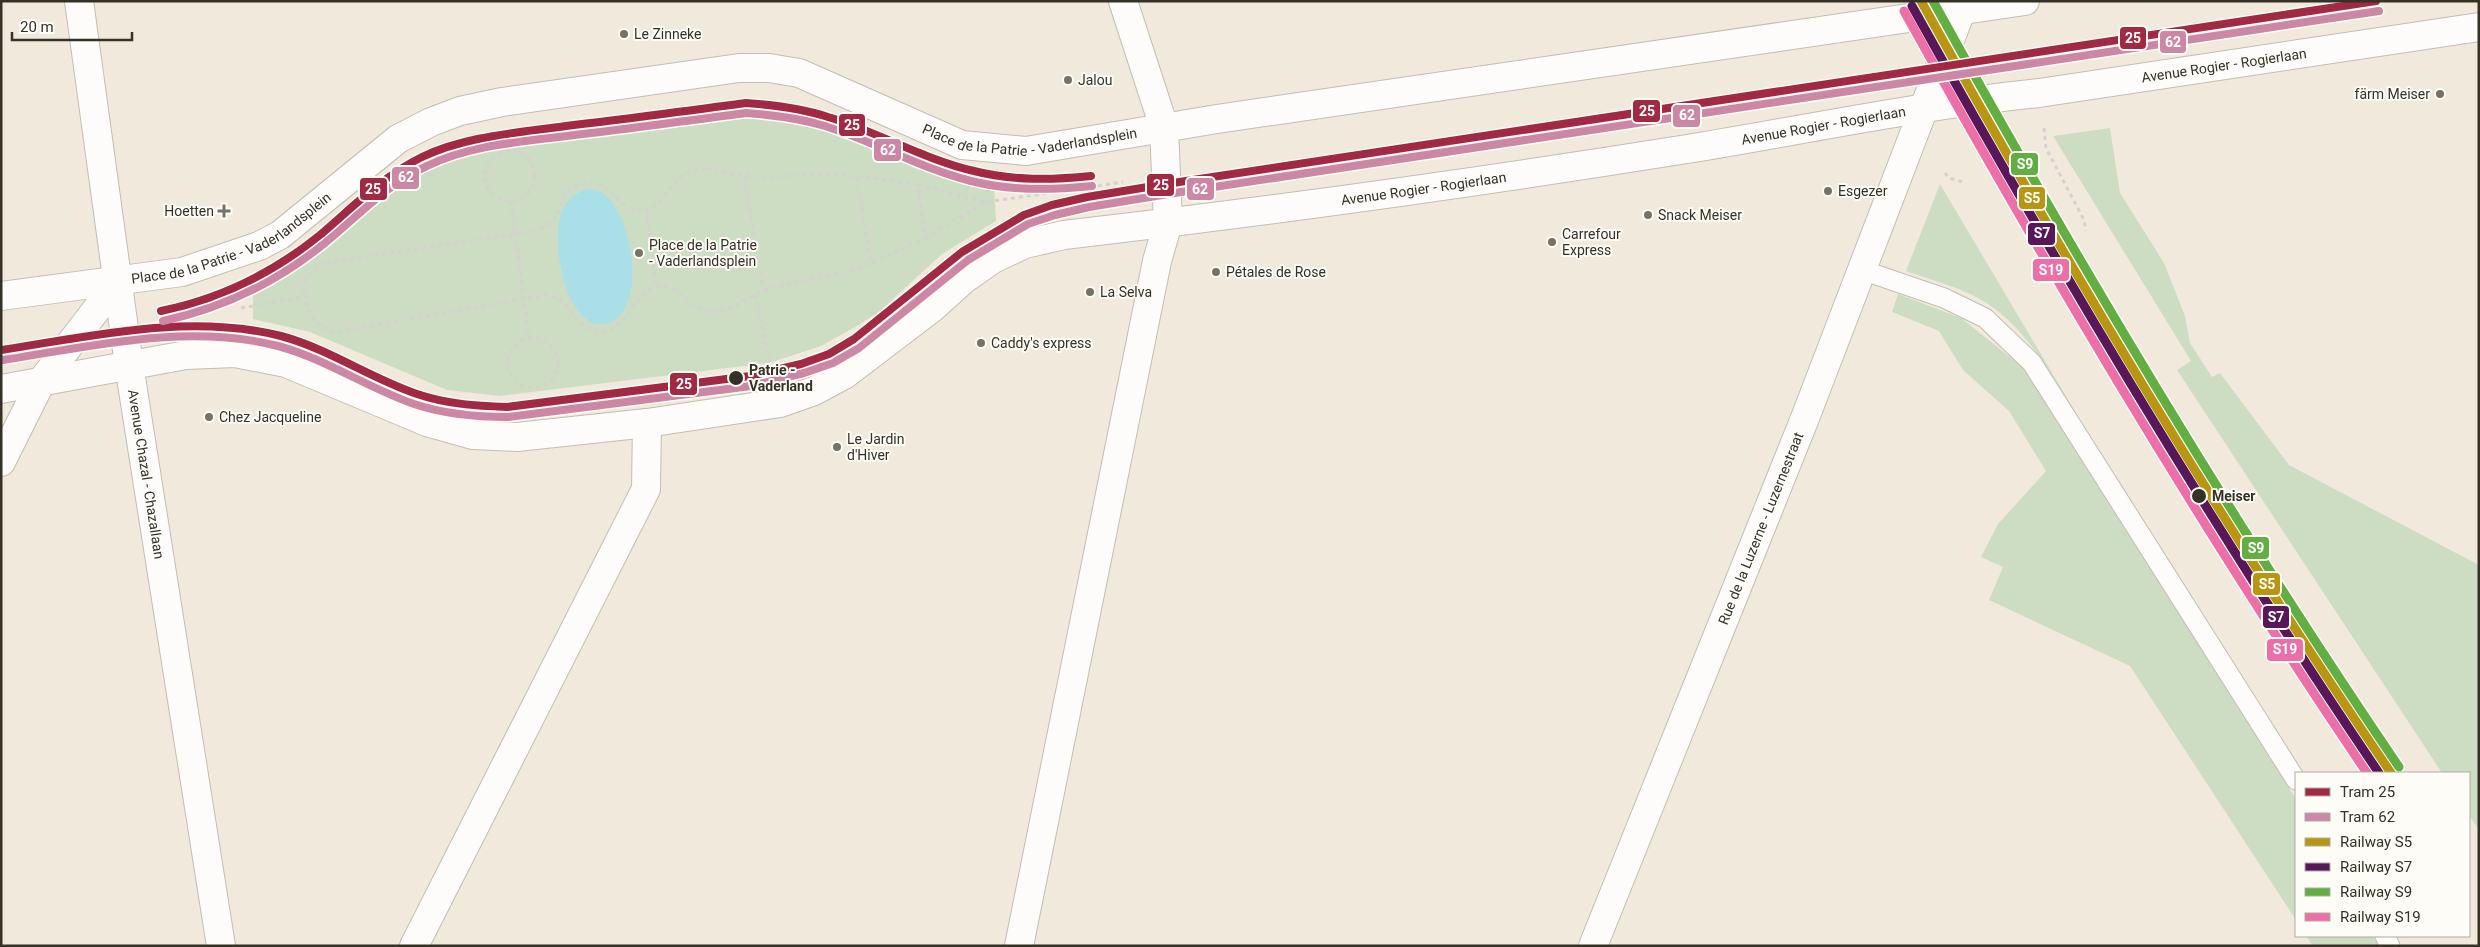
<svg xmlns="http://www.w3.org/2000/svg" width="2480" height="947" viewBox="0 0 2480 947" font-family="Roboto,sans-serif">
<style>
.green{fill:#cdddc4}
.water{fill:#abdfe7}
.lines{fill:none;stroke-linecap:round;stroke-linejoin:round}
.service-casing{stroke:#c3bdb3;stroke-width:21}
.minor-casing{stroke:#c3bdb3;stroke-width:30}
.tertiary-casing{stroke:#c3bdb3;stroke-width:30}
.path{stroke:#d4d2ce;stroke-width:3;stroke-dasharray:4 4;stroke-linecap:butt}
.service{stroke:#fdfcfa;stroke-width:19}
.minor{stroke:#fdfcfa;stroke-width:28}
.tertiary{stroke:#fdfcfa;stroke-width:28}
.rail-1-casing{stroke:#fefcf7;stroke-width:12}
.rail-2-casing{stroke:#fefcf7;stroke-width:12}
.rail-3-casing{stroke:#fefcf7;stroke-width:12}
.rail-4-casing{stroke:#fefcf7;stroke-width:12}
.rail-1{stroke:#b89612;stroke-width:9}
.rail-2{stroke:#571759;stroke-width:9}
.rail-3{stroke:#62ae42;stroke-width:9}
.rail-4{stroke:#ed6fa7;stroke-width:9}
.tram-1-casing{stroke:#fefcf7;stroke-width:11}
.tram-2-casing{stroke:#fefcf7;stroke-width:11}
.tram-1{stroke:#a12944;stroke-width:8}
.tram-2{stroke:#cc87a4;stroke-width:8}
.poi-dot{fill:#777266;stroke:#fefcf7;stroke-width:2}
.stop-dot{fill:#353127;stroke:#fefcf7;stroke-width:2}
.labels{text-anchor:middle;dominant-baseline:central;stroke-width:4;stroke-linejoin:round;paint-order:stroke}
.poi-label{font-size:14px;fill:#353127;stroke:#fefcf7;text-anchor:start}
.street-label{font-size:14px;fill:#353127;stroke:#fefcf7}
.stop-label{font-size:14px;font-weight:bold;fill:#353127;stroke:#fefcf7;text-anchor:start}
.line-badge{stroke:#fefcf7;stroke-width:2}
.badge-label{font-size:14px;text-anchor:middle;font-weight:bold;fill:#fff}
</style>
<rect width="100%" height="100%" fill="#f1eadc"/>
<!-- green -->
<g class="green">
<path d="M737,110C778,112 818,116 856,133C872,140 888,150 903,159C931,173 962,184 994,188L996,221L942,254L880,311L857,326L821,346L769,363L500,396L447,390L310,332L253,319V293C288,272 322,251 353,225C374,208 393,188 416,175C445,158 475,149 508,143Z"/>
<polygon points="2110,128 2120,193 2164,263 2185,316 2190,343 2212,377 2220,373 2289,465 2479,565 2479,830 2469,815 2469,773 2442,773 2177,370 2191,361 2053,136"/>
<path d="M1940,184L2083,425C2054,380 2027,325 1978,298C1956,286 1930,280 1906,271Z"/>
<polygon points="1898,294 1961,318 2025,369 2296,799 2296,920 2130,666 1989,600 2003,567 1981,557 1998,524 2046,471 2009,411 1963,370 1939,331 1892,312"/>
<polygon points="2306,936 2373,936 2378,946 2313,946"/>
</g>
<!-- water -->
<path class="water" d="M585,189C589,189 594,189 597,190C634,204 650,317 605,324C564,331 547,232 565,205C569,198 578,193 585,189Z"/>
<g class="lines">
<defs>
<g id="service">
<polyline points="1862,270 1944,298 1985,318 2032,363 2296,780"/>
<polyline points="2385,936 2390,946"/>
</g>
<g id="minor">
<polyline points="1,462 41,382 119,280"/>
<polyline points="414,946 646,489 647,423"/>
<polyline points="1019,946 1157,261 1168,223 1164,127 1123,1"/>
<path id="s1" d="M1593,946L1805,418L1965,1"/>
</g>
<g id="tertiary">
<path id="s2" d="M79,1L129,365L221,946"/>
<path id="s3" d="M1,296L182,272L259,246L280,235L398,139L431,122L460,111L502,102L739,68H769L799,73L962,145L1026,151L1217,119L2025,1"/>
<path id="s4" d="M1,389L186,355L235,353L286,363L427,422L473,435L517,437L647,423L780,403L814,391L844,375L932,308L963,280L993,259L1025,244L1064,235C1272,211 1480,182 1687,149C1804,130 1921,105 2039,93L2479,27"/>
</g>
</defs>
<!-- service casing -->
<use href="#service" class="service-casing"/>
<!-- minor casing -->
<use href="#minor" class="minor-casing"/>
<!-- tertiary casing -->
<use href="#tertiary" class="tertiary-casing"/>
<!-- path -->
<g class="path">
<polyline points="2044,128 2046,148 2084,220 2086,231"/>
<polyline points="506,141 507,151"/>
<circle cx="510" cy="176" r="25"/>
<path d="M707,168C745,181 786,175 826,175C856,175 888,180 918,185L925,238C898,250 873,265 844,272C819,278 792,282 766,290C746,296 734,312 711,312C692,313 685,285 658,287C631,290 627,337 597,331C574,326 575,311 560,300C556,298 550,296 546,295L336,332C308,323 308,313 303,285L310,273L322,263L537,231C541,228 546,226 550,223C566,209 559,183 590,183C614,183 620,216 646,209C661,206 666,191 676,181C684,172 696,170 707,168Z"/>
<polyline points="1945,173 1949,178 1963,182"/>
<polyline points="744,177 764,290"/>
<polyline points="857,177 871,264"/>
<polyline points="918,185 985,202"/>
<polyline points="511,201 529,338"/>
<polyline points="646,209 656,287"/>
<polyline points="925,238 986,202 1123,182"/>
<polyline points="755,295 771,367"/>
<polyline points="241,308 305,297"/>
<circle cx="533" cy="363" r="25"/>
</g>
<!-- service -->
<use href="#service" class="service"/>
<!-- minor -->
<use href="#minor" class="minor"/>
<!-- tertiary -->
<use href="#tertiary" class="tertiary"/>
<defs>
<path id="rail-1" d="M1921,1C2067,265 2221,523 2391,773"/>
<path id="rail-2" d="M1912,6C2058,268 2211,525 2379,773"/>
<path id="rail-3" d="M1933,1C2078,263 2231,520 2399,767"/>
<path id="rail-4" d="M1904,11C2048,271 2200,527 2367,773"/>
</defs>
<!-- rail-1 casing -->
<use href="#rail-1" class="rail-1-casing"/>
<!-- rail-2 casing -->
<use href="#rail-2" class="rail-2-casing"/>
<!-- rail-3 casing -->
<use href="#rail-3" class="rail-3-casing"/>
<!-- rail-4 casing -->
<use href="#rail-4" class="rail-4-casing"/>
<!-- rail-1 -->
<use href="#rail-1" class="rail-1"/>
<!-- rail-2 -->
<use href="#rail-2" class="rail-2"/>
<!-- rail-3 -->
<use href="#rail-3" class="rail-3"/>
<!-- rail-4 -->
<use href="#rail-4" class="rail-4"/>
<defs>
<g id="tram-1">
<path d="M161,311C220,299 273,273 320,235C353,207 383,176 422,157C466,136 517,133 566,126C626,119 686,111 746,103C774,105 801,108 828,117C878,132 923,159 974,171C1013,181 1052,180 1091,176"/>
<path d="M1,350C92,336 190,313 281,336C329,349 370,378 417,394C446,404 477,406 507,407L750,376L801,364L829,354L854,339L962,252L1024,215L1052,205L1087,197L1166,184L2376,1"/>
</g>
<g id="tram-2">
<path d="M163,321C224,308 277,282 325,243C358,216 387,184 427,166C470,145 520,142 567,136C626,129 686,121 746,113C773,115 799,118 825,126C875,142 920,168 971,181C1011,191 1051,190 1092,186"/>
<path d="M3,360C92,346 188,323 278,346C326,359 368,388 414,404C444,414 477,417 508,417L751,386L804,373L833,363L859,348L968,260L1028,224L1055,215L1089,207L1168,194L2379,11"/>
</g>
</defs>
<!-- tram-1 casing -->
<use href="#tram-1" class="tram-1-casing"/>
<!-- tram-2 casing -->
<use href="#tram-2" class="tram-2-casing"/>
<!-- tram-1 -->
<use href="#tram-1" class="tram-1"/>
<!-- tram-2 -->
<use href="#tram-2" class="tram-2"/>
</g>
<!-- markers -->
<g class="poi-dot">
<circle cx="624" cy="34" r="5"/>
<circle cx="1068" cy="80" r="5"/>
<circle cx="2440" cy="94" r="5"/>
<circle cx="1828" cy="191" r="5"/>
<path d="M221.5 203.5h5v5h5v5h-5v5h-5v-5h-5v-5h5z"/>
<circle cx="1648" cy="215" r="5"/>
<circle cx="1552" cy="242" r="5"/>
<circle cx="639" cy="253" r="5"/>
<circle cx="1216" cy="272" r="5"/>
<circle cx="1090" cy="292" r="5"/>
<circle cx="981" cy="343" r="5"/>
<circle cx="209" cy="417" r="5"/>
<circle cx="837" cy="447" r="5"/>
</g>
<g class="stop-dot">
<circle cx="736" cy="378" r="8"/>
<circle cx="2199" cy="496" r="8"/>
</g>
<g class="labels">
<!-- poi labels -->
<g class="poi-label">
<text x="634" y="34">Le Zinneke</text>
<text x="1078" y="80">Jalou</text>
<text x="2430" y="94" text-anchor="end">färm Meiser</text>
<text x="1838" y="191">Esgezer</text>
<text x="214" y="211" text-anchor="end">Hoetten</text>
<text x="1658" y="215">Snack Meiser</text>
<text x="1562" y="234">Carrefour<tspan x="1562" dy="16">Express</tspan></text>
<text x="649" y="245">Place de la Patrie<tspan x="649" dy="16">- Vaderlandsplein</tspan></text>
<text x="1226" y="272">Pétales de Rose</text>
<text x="1100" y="292">La Selva</text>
<text x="991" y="343">Caddy's express</text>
<text x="219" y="417">Chez Jacqueline</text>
<text x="847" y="439">Le Jardin<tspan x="847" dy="16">d'Hiver</tspan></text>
</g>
<!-- street labels -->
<g class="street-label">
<text stroke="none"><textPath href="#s4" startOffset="2306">Avenue Rogier - Rogierlaan</textPath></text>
<text stroke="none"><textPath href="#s4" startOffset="1901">Avenue Rogier - Rogierlaan</textPath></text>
<text stroke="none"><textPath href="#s3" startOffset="1096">Place de la Patrie - Vaderlandsplein</textPath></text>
<text stroke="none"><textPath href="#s4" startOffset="1496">Avenue Rogier - Rogierlaan</textPath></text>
<text stroke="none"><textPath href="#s3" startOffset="241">Place de la Patrie - Vaderlandsplein</textPath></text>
<text stroke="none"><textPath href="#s2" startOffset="478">Avenue Chazal - Chazallaan</textPath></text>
<text stroke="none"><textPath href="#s1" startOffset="450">Rue de la Luzerne - Luzernestraat</textPath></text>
</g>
<!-- stop labels -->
<g class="stop-label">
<text x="749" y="370">Patrie -<tspan x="749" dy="16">Vaderland</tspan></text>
<text x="2212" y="496">Meiser</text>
</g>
</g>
<g class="line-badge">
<rect x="2119" y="26" width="28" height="24" rx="5" fill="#a12944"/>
<rect x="2159" y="30" width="28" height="24" rx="5" fill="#cc87a4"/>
<rect x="1632" y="99" width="29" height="24" rx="5" fill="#a12944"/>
<rect x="1672" y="104" width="29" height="24" rx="5" fill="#cc87a4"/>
<rect x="838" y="113" width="28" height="24" rx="5" fill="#a12944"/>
<rect x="873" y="138" width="29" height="24" rx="5" fill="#cc87a4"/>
<rect x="2010" y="152" width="29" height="24" rx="5" fill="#62ae42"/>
<rect x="391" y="166" width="29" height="24" rx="5" fill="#cc87a4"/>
<rect x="1146" y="173" width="29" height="24" rx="5" fill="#a12944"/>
<rect x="359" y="177" width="29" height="24" rx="5" fill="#a12944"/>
<rect x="1186" y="177" width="29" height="24" rx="5" fill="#cc87a4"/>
<rect x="2018" y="186" width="28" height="24" rx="5" fill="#b89612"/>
<rect x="2027" y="222" width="29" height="24" rx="5" fill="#571759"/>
<rect x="2032" y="258" width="38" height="24" rx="5" fill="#ed6fa7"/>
<rect x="669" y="372" width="29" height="24" rx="5" fill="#a12944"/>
<rect x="2241" y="536" width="29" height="24" rx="5" fill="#62ae42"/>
<rect x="2252" y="572" width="29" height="24" rx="5" fill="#b89612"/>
<rect x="2262" y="605" width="28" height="24" rx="5" fill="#571759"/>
<rect x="2266" y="638" width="38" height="24" rx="5" fill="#ed6fa7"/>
</g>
<g class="badge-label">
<text x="2133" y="43">25</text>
<text x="2173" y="47">62</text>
<text x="1647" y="116">25</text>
<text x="1687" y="120">62</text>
<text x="852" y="130">25</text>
<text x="888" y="155">62</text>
<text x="2025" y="169">S9</text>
<text x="406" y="182">62</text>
<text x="1161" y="190">25</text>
<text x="373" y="194">25</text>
<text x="1200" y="194">62</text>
<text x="2032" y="203">S5</text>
<text x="2042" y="238">S7</text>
<text x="2051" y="275">S19</text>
<text x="684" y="389">25</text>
<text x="2256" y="553">S9</text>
<text x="2267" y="589">S5</text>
<text x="2276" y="622">S7</text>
<text x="2285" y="654">S19</text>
</g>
<!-- border -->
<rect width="2480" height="947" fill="none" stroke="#353127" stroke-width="5"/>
<!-- legend -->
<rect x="2295" y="772" width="175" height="165" fill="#fefcf7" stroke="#aeaba4"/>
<rect x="2305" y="788" width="25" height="8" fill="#a12944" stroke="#aeaba4"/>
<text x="2340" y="797" font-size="15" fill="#353127">Tram 25</text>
<rect x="2305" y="813" width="25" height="8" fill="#cc87a4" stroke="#aeaba4"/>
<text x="2340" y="822" font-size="15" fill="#353127">Tram 62</text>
<rect x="2305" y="838" width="25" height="8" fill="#b89612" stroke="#aeaba4"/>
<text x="2340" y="847" font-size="15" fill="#353127">Railway S5</text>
<rect x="2305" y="863" width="25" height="8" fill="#571759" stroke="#aeaba4"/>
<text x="2340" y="872" font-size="15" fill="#353127">Railway S7</text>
<rect x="2305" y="888" width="25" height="8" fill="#62ae42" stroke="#aeaba4"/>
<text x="2340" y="897" font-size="15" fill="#353127">Railway S9</text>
<rect x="2305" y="913" width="25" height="8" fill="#ed6fa7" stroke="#aeaba4"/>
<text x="2340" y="922" font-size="15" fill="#353127">Railway S19</text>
<!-- scale -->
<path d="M12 32v8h120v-8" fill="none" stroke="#353127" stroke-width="2.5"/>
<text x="20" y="32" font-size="15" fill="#353127" stroke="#fefcf7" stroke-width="4" paint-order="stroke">20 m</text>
</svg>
